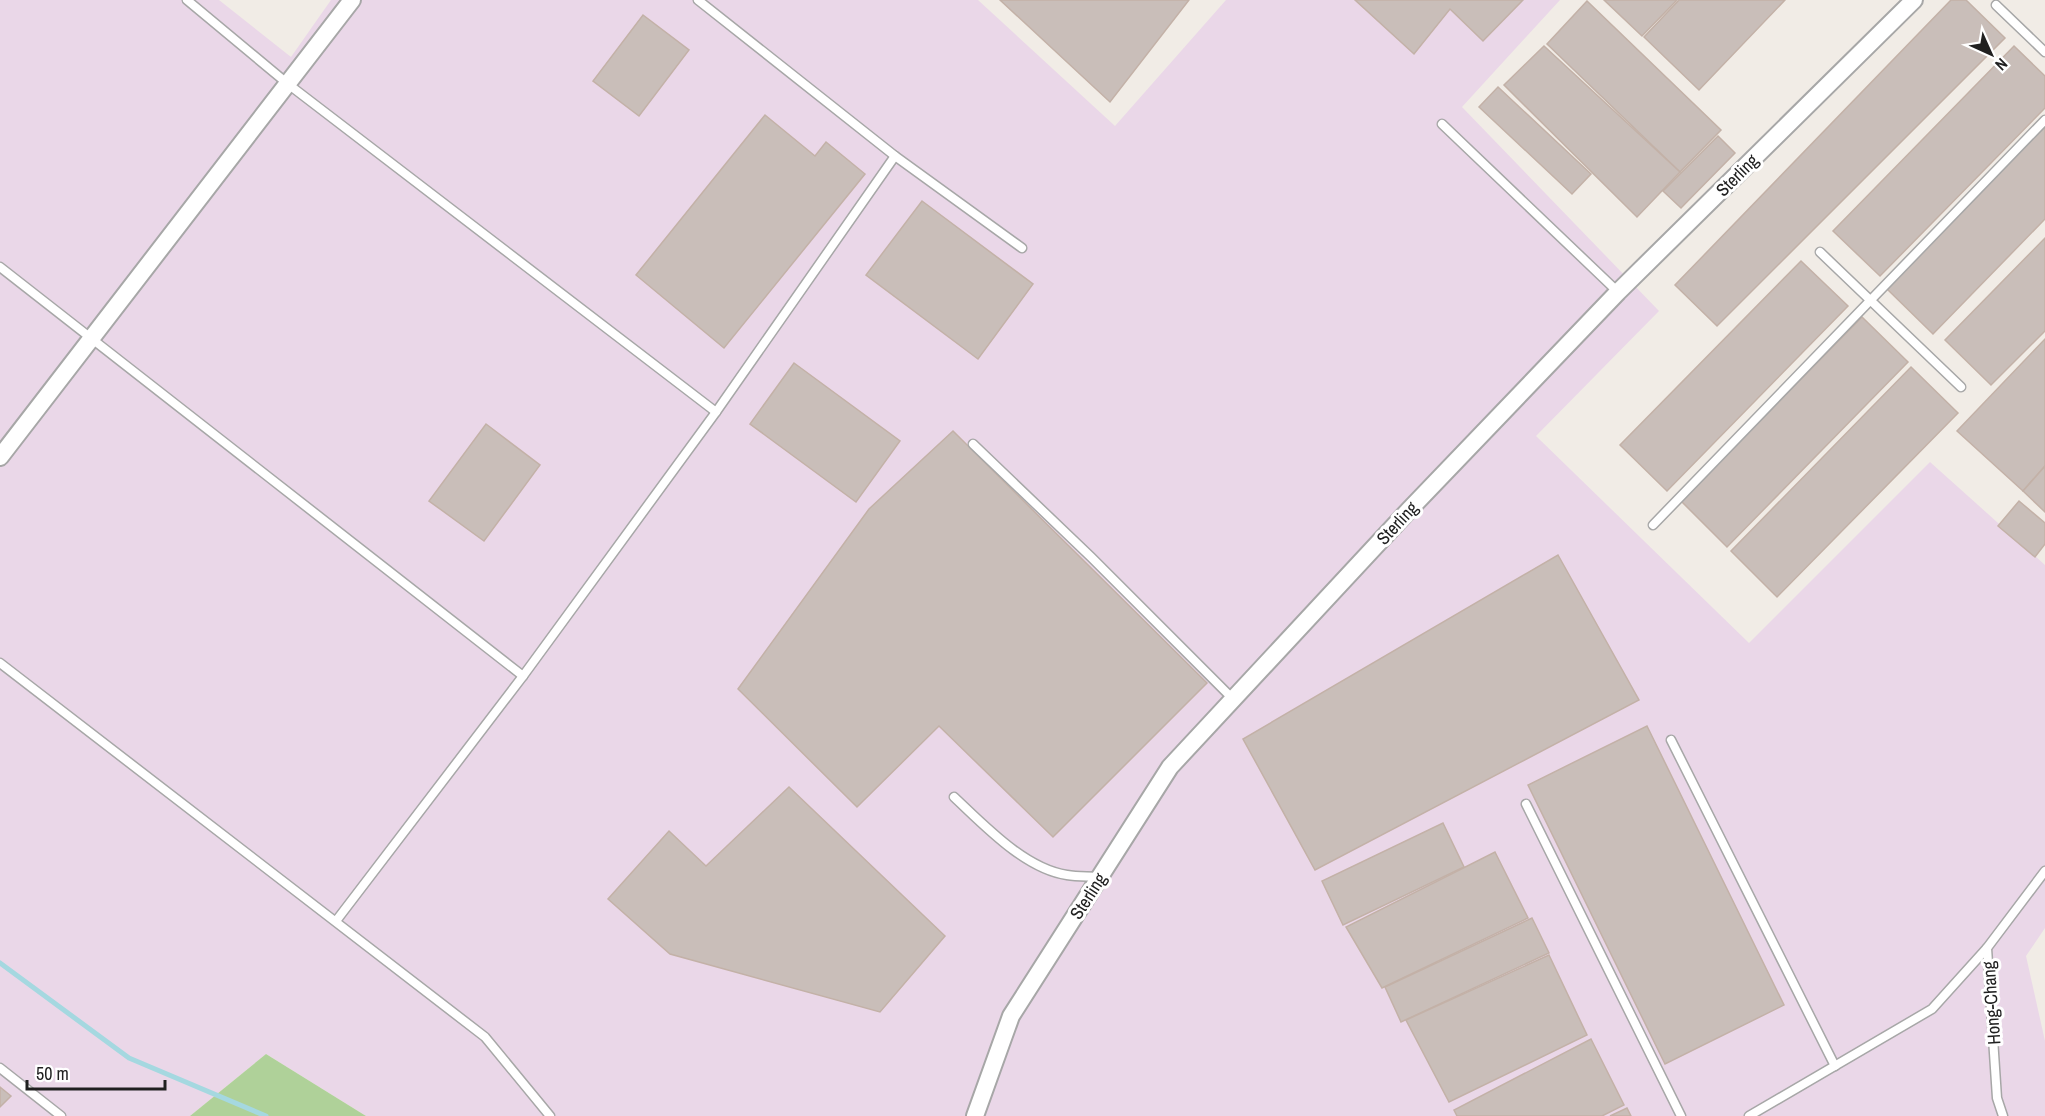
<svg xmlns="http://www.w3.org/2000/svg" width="2045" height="1116" viewBox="0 0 2045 1116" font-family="'Archivo Narrow',sans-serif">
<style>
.industrial{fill:#ead7e8}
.forest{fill:#afd199}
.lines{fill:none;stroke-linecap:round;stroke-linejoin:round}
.stream{stroke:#a5d8e0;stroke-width:5}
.building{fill:#c9beb9;stroke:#c3b1a7;stroke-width:1.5}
.lane-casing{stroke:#a7a7a7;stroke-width:11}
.street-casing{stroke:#a7a7a7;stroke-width:20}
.lane{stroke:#fff;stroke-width:8}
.street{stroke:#fff;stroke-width:16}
.labels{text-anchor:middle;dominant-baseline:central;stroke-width:6;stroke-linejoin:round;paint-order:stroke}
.street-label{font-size:18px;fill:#202020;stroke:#fff}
</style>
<rect width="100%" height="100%" fill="#f1ece6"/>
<!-- industrial -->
<polygon class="industrial" points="0,0 219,0 291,57 331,0 978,0 1115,126 1226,0 1560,0 1462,107 1659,311 1536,436 1749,643 1930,462 2045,565 2045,928 2026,956 2045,1041 2045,1116 366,1116 266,1054 190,1116 0,1116"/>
<!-- forest -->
<polygon class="forest" points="266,1054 366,1116 190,1116"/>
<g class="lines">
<!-- stream -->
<polyline class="stream" points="0,963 129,1058 266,1116"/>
</g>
<!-- building -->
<g class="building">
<polygon points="1000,0 1189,0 1110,102"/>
<polygon points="1355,0 1523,0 1483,41 1450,9 1414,54"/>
<polygon points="1604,0 1677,0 1642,36"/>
<polygon points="1679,0 1785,0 1699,90 1644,37"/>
<polygon points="1951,0 1966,0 2005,38 1717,326 1675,285"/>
<polygon points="1587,1 1721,130 1680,172 1547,44"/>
<polygon points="643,15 689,50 639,116 593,81"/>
<polygon points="1544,46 1680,172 1637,217 1504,85"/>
<polygon points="2014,46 2045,76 2045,108 1880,276 1833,231"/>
<polygon points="1498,87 1591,174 1572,194 1479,107"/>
<polygon points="765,115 815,156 826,142 865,174 724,348 636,275"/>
<polygon points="2045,126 2045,219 1933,334 1886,288"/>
<polygon points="1718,136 1735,153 1681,208 1663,191"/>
<polygon points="922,201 1033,284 978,359 866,275"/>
<polygon points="2045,238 2045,331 1991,385 1945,340"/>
<polygon points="1801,261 1848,306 1667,491 1620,445"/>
<polygon points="1862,317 1908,362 1727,547 1681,501"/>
<polygon points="2045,339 2045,466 2023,491 1957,431"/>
<polygon points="794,363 900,441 856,502 750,424"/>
<polygon points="1911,367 1958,413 1777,597 1731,551"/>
<polygon points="486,424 540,465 484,541 429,501"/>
<polygon points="953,431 1207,683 1053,837 939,726 857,807 738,689 869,509"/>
<polygon points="2045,466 2045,512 2023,491"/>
<polygon points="2019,501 2045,523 2045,544 2035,557 1998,526"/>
<polygon points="1558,555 1639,700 1315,870 1243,739"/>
<polygon points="1647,726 1784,1005 1665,1064 1528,785"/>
<polygon points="789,787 945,936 880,1012 670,954 608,899 669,831 706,866"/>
<polygon points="1443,823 1464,867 1343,925 1322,881"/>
<polygon points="1495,852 1528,918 1382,988 1346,927"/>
<polygon points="1532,918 1549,953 1401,1022 1385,987"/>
<polygon points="1549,955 1587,1035 1449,1102 1406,1020"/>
<polygon points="1591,1039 1624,1105 1602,1116 1457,1116 1454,1110"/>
<polygon points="0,1087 11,1096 0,1107"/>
<polygon points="1627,1108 1631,1116 1610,1116"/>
</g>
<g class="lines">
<defs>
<g id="lane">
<polyline points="187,0 288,84 716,412"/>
<polyline points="698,0 895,156 1022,248"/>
<polyline points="1996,5 2045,52"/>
<polyline points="1442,124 1618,292"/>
<polyline points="1820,252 1961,387"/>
<polyline points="0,267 523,676"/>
<polyline points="973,444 1091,557 1234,700"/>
<polyline points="1653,525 2045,120"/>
<polyline points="0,663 485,1037 550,1116"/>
<polyline points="1671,740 1835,1066"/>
<path d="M954,797C984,825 1025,869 1067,875C1078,877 1089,876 1100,877"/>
<polyline points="1526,804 1681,1116"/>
<polyline points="336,921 523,676 716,412 895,156"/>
<polyline points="0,1068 61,1116"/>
<polyline points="1749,1116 1932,1009 1987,948"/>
<polyline points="2003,1116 1997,1098 1987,948 2045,871"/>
</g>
<g id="street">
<polyline points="0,457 352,0"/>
<polyline points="975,1116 1011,1016 1170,767 1409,510 1618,292 1914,0"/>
</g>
</defs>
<!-- lane casing -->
<use href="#lane" class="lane-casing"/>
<!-- street casing -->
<use href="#street" class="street-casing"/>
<!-- lane -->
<use href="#lane" class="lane"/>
<!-- street -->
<use href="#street" class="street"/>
</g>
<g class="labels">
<!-- street labels -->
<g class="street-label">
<text transform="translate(1737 175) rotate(-45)">Sterling</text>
<text transform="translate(1397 523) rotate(-47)">Sterling</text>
<text transform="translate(1088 896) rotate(-57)">Sterling</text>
<text transform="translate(1991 1003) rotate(-94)">Hong-Chang</text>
</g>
</g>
<!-- north arrow -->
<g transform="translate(1991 54) rotate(135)" stroke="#ffffff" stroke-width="4.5" paint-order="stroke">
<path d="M0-4.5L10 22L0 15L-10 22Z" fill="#202020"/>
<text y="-9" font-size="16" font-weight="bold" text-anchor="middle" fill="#202020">N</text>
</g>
<!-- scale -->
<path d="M27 1080v9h138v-9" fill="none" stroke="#202020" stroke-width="3"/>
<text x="36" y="1080" font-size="18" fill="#202020" stroke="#ffffff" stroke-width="4.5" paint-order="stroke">50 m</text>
</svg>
